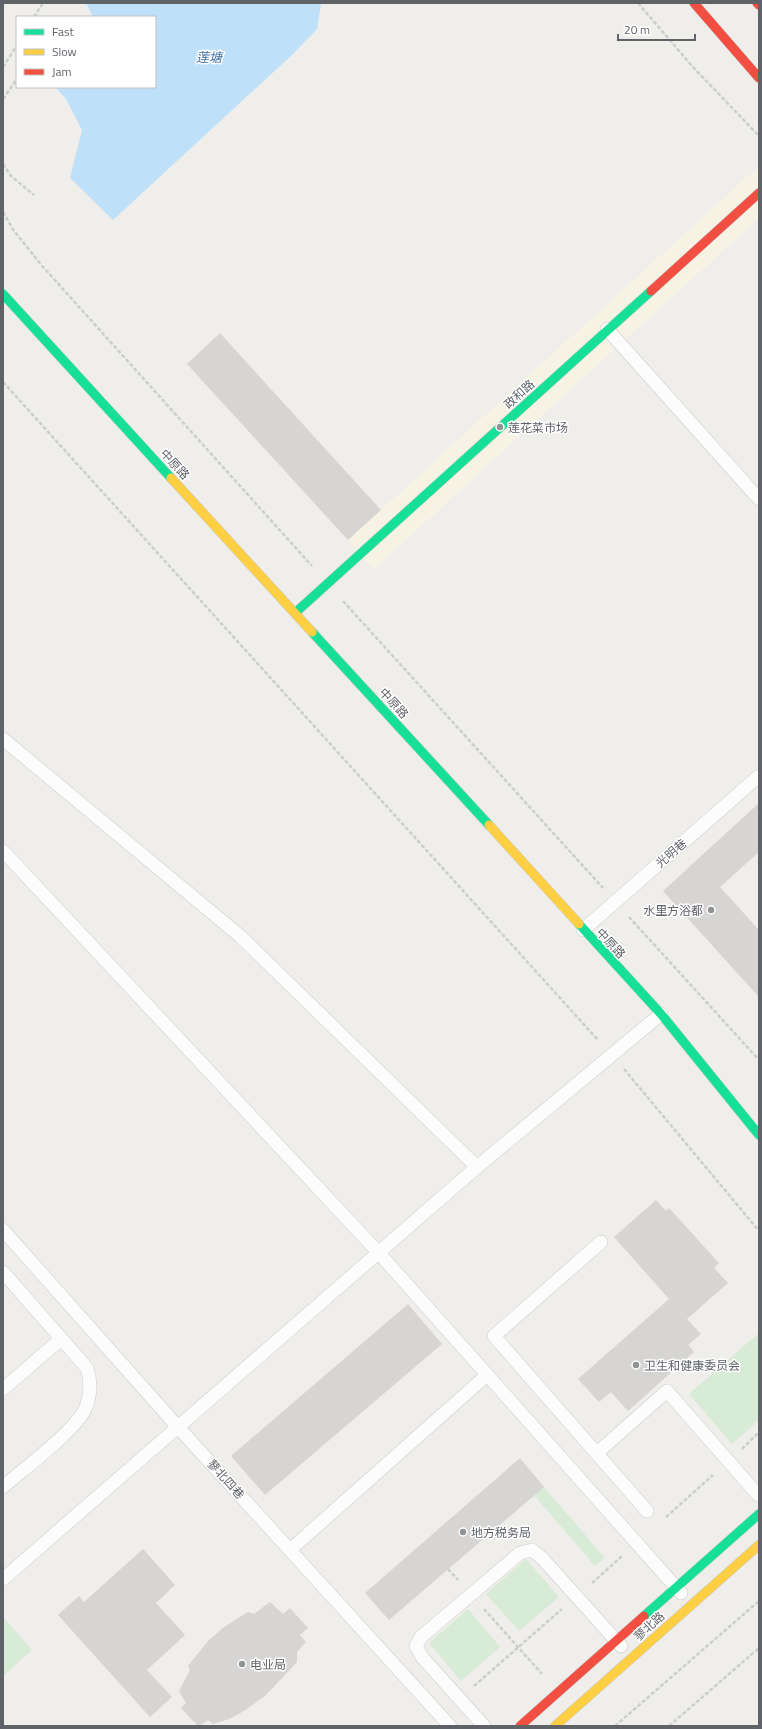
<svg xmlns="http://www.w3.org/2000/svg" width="762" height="1729" viewBox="0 0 762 1729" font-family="'Titillium Web','Noto Sans SC',sans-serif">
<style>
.commercial{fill:#f7f3e4}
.green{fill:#d8ebd6}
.water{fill:#bfe0f9}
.building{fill:#d6d5d3}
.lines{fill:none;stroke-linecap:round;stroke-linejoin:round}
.lane-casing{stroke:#cbcccc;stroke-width:14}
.fast-casing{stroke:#cacacb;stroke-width:10}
.slow-casing{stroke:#cacacb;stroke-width:10}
.jam-casing{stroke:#cacacb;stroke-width:10}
.path{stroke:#cacfcc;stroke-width:2.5;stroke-dasharray:4 2;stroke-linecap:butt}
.lane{stroke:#fdfcfc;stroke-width:13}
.fast{stroke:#16e098;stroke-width:9}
.slow{stroke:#ffcf43;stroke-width:9}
.jam{stroke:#f24e42;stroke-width:9}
.poi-dot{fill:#919496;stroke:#fff;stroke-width:1.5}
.labels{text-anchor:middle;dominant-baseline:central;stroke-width:3;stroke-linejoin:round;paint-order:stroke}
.street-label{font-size:12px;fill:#5f6368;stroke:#fff}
.poi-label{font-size:12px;fill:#5f6368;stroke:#fff;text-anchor:start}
.water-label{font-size:13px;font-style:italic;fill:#4174aa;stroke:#fff}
</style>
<rect width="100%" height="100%" fill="#efeeea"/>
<!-- commercial -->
<polygon class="commercial" points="759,166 759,218 374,569 348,540"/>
<!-- green -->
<g class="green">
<polygon points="759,1333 759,1420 732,1444 689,1394"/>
<polygon points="544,1487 605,1558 595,1566 534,1495"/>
<polygon points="526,1559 559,1597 519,1631 486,1594"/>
<polygon points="468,1609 500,1647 461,1681 429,1643"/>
<polygon points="3,1617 32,1650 3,1676"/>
</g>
<!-- water -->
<polygon class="water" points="86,3 321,3 317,29 293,54 113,220 70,178 82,130 66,99 55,87 155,87 155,17 93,17"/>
<!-- building -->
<g class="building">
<polygon points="220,333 381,510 348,540 187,364"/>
<polygon points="759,803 759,852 720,887 759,930 759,997 663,891"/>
<polygon points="656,1200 666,1211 669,1208 719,1263 714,1268 728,1283 687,1319 701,1334 688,1345 694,1352 628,1411 611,1392 599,1402 578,1379 669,1299 614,1237"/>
<polygon points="408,1304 442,1344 265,1495 231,1456"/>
<polygon points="520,1458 544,1487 389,1620 365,1593"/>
<polygon points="143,1549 175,1585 156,1603 185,1635 147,1670 172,1697 150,1717 58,1615 79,1596 84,1602"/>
<polygon points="270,1602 283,1614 290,1608 308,1628 300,1635 306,1642 297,1652 297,1662 265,1696 244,1711 229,1719 213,1724 208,1720 200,1726 198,1726 181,1708 186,1703 179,1691 190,1670 188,1666 208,1641 224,1627 248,1612 254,1614"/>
</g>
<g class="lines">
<defs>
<g id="lane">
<polyline points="607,329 759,499"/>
<polyline points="3,739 240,936 477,1167"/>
<polyline points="3,851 378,1252 681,1593"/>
<polyline points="583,930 759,776"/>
<polyline points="3,1230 177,1426 450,1726"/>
<polyline points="601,1242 494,1336 647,1511"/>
<path d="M3,1272L87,1368C91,1381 91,1394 86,1407C78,1429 22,1470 3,1487"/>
<polyline points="3,1389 61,1339"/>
<polyline points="597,1453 667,1391 758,1495"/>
<polyline points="290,1550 487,1375"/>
<polyline points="3,1579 477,1167 661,1014"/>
<polyline points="484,1726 422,1657 416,1646 421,1637 520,1553 532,1550 542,1558 621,1646"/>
</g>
<g id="fast">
<polyline points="3,294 171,478"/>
<polyline points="295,613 651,291"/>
<polyline points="312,632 489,825"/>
<polyline points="579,924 661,1014 759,1135"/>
<polyline points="644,1616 759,1514"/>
</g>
<g id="slow">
<polyline points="171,478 312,632"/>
<polyline points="489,825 579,924"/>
<polyline points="555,1726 759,1545"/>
</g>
<g id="jam">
<polyline points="694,3 759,78"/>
<polyline points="757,3 759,5"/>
<polyline points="651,291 759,193"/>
<polyline points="520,1726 644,1616"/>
</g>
</defs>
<!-- lane casing -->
<use href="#lane" class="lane-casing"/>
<!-- fast casing -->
<use href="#fast" class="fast-casing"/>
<!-- slow casing -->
<use href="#slow" class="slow-casing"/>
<!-- jam casing -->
<use href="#jam" class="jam-casing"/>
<!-- path -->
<g class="path">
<polyline points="638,3 692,66 759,136"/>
<polyline points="34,17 43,3"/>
<polyline points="3,67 17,45"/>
<polyline points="3,99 17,79"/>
<polyline points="3,164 11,176 34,195"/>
<polyline points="3,212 14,231 44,268 312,566"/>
<polyline points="3,382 598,1040"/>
<polyline points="343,601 603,888"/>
<polyline points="629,917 759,1060"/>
<polyline points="624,1069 759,1231"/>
<polyline points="742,1449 759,1432"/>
<polyline points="666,1517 713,1475"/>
<polyline points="448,1569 458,1580"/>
<polyline points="592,1583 622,1556"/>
<polyline points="484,1609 542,1674"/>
<polyline points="474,1686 562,1609"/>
<polyline points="615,1726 759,1601"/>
<polyline points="669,1726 759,1648"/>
</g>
<!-- lane -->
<use href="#lane" class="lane"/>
<!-- fast -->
<use href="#fast" class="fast"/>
<!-- slow -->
<use href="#slow" class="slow"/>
<!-- jam -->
<use href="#jam" class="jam"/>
</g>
<!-- markers -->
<g class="poi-dot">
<circle cx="500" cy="427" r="4"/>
<circle cx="711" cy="910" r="4"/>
<circle cx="636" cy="1365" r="4"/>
<circle cx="463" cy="1532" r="4"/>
<circle cx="242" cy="1664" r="4"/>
</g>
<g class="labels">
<!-- street labels -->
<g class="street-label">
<text transform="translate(519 394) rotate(-42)">政和路</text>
<text transform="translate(175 464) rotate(47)">中原路</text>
<text transform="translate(394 703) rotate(48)">中原路</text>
<text transform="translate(671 853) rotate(-41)">光明巷</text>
<text transform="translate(611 943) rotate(47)">中原路</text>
<text transform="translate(226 1479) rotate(48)">蓼北四巷</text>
<text transform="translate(649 1626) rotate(-42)">蓼北路</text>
</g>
<!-- poi labels -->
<g class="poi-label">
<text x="508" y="427">莲花菜市场</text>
<text x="703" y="910" text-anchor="end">水里方浴都</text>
<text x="644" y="1365">卫生和健康委员会</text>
<text x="471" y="1532">地方税务局</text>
<text x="250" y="1664">电业局</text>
</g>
<!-- water labels -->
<g class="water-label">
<text x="209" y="57">莲塘</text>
</g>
</g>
<!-- border -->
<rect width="762" height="1729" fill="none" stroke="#5f6368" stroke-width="8"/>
<!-- legend -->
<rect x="16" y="16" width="140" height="72" fill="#ffffff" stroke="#bfc1c3"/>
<rect x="24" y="29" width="20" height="6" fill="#16e098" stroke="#bfc1c3"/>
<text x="52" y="36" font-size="12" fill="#5f6368">Fast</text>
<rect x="24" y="49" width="20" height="6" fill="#ffcf43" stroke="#bfc1c3"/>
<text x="52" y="56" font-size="12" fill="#5f6368">Slow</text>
<rect x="24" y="69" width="20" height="6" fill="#f24e42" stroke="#bfc1c3"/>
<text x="52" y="76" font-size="12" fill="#5f6368">Jam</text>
<!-- scale -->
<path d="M618 34v6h77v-6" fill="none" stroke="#5f6368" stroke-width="2"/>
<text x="624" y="34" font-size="12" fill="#5f6368" stroke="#ffffff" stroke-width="3" paint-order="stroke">20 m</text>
</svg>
